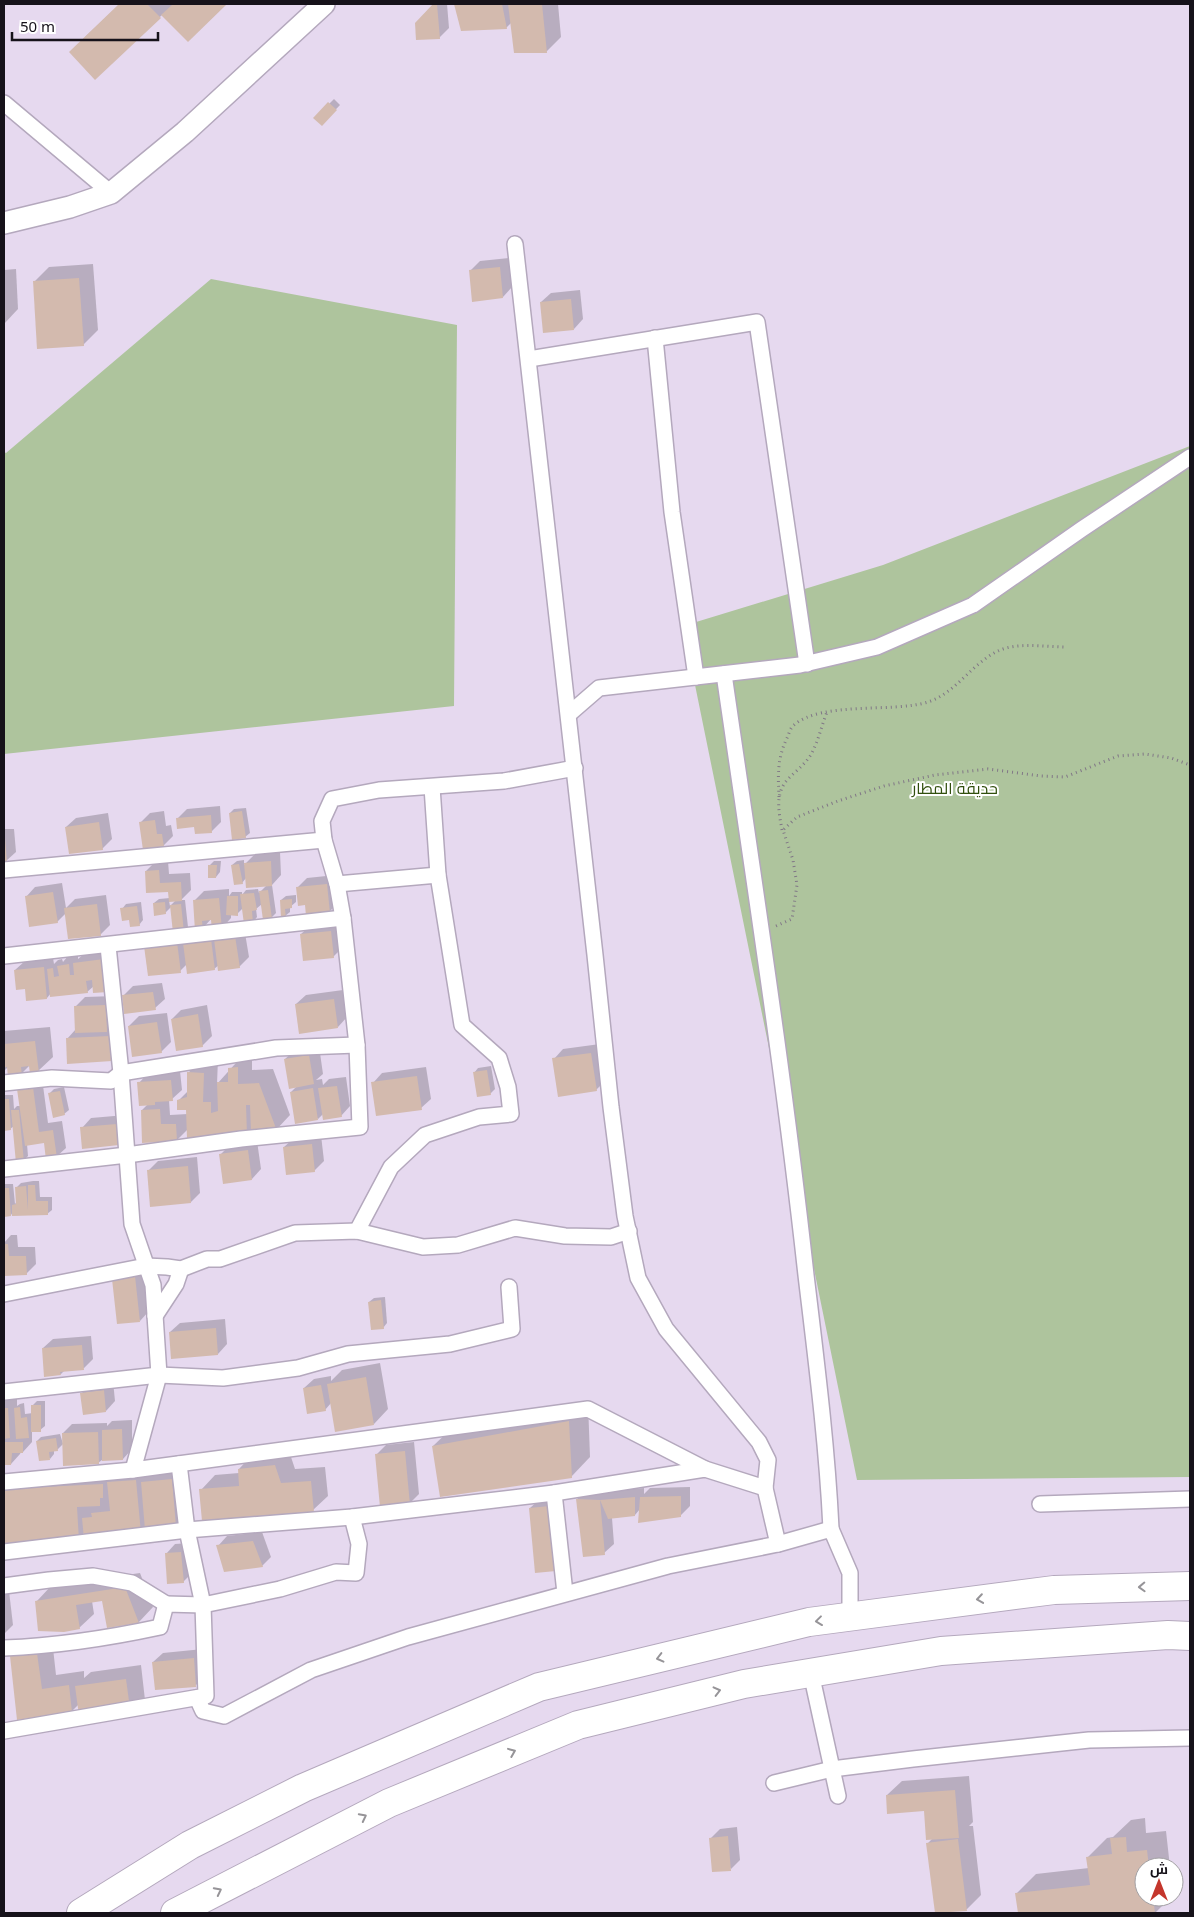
<svg xmlns="http://www.w3.org/2000/svg" width="1194" height="1917" viewBox="0 0 1194 1917" font-family="'Noto Sans',Cairo,sans-serif">
<style>
.green{fill:#aec49d}
.shadow{fill:#0003;fill-rule:evenodd}
.building{fill:#d3baae}
.lines{fill:none;stroke-linecap:round;stroke-linejoin:round}
.street-casing{stroke:#b4a8bd;stroke-width:18}
.secondary-casing{stroke:#b4a8bd;stroke-width:24}
.highway-casing{stroke:#b4a8bd;stroke-width:30}
.path{stroke:#807786;stroke-width:3;stroke-dasharray:1 4;stroke-linecap:butt}
.street{stroke:#fff;stroke-width:15}
.secondary{stroke:#fff;stroke-width:21}
.highway{stroke:#fff;stroke-width:28}
.oneway{stroke:#969498}
.labels{text-anchor:middle;dominant-baseline:central;stroke-width:4;stroke-linejoin:round;paint-order:stroke}
.park-label{font-size:16px;fill:#314f0d;stroke:#fff}
</style>
<rect width="100%" height="100%" fill="#e6d9ef"/>
<!-- green -->
<g class="green">
<polygon points="211,279 457,325 454,706 4,754 4,452 6,453"/>
<polygon points="1190,446 1190,1477 857,1480 683,626 883,565"/>
</g>
<!-- shadow -->
<g class="shadow">
<polygon points="120,4 226,4 188,41 162,15 95,78 85,37"/>
<polygon points="434,4 447,4 449,28 439,38 416,23"/>
<polygon points="455,4 558,4 561,37 546,52 511,23 506,28 462,30"/>
<polygon points="334,99 340,105 322,124 315,118"/>
<polygon points="509,258 512,287 503,297 470,271 480,261"/>
<polygon points="93,264 98,330 83,345 34,282 49,267"/>
<polygon points="16,269 18,309 4,324 4,270"/>
<polygon points="580,290 583,319 574,329 541,302 551,293"/>
<polygon points="220,806 221,822 212,831 177,819 187,809"/>
<polygon points="246,808 250,833 245,837 230,813 234,809"/>
<polygon points="164,811 166,826 171,825 173,836 163,846 140,823 150,813"/>
<polygon points="108,813 112,839 102,849 66,827 76,818"/>
<polygon points="4,829 14,829 16,852 6,861 4,861"/>
<polygon points="280,852 281,875 272,885 276,913 271,918 262,904 256,909 257,917 253,922 243,908 237,914 231,914 231,918 222,928 244,927 249,957 239,967 219,965 214,969 187,964 180,971 146,946 219,930 212,918 202,929 194,901 204,891 229,889 229,896 232,892 242,892 242,895 246,890 258,889 259,893 267,885 246,878 242,883 232,865 237,861 244,860 244,865 255,854"/>
<path d="M168,861L169,874L190,873L191,890L181,900H185L188,927L181,934L171,907L165,913L154,903L159,899L170,898L169,890L148,892L146,871L155,862ZM176,900L170,906L169,901Z"/>
<polygon points="214,861 221,861 220,872 216,877 210,865"/>
<polygon points="336,875 339,902 329,912 306,904 298,887 307,878"/>
<polygon points="62,883 66,908 75,899 106,895 110,925 100,935 66,913 57,922 26,897 35,887"/>
<polygon points="296,895 296,902 290,907 290,912 285,916 281,900 286,896"/>
<polygon points="141,902 143,920 139,925 130,919 122,909 126,904"/>
<polygon points="340,922 343,947 333,957 301,934 311,925"/>
<polygon points="113,950 94,986 87,992 51,993 47,998 27,1000 26,988 15,970 25,961 53,958 54,964 58,960 62,959 63,962 68,956 78,955 78,959 84,954"/>
<polygon points="162,983 165,999 155,1008 123,996 133,986"/>
<polygon points="343,990 347,1017 338,1027 296,1004 306,995"/>
<polygon points="115,996 121,1050 111,1060 67,1039 76,1029 76,1006 85,997"/>
<polygon points="207,1005 212,1036 202,1046 172,1019 181,1010"/>
<polygon points="167,1013 171,1042 161,1052 129,1026 139,1016"/>
<polygon points="50,1027 53,1057 38,1071 30,1065 21,1074 9,1066 4,1071 4,1031"/>
<polygon points="600,1044 606,1080 596,1090 554,1059 563,1049"/>
<polygon points="319,1046 323,1074 316,1080 322,1079 323,1085 329,1079 346,1077 350,1106 341,1116 323,1114 318,1119 291,1092 297,1086 285,1059 295,1050"/>
<polygon points="252,1053 252,1070 273,1069 290,1115 276,1130 252,1128 247,1133 188,1129 177,1140 142,1110 148,1104 139,1083 148,1073 180,1071 182,1090 172,1099 169,1100 170,1115 188,1114 188,1109 178,1101 188,1091 188,1073 203,1058 218,1059 217,1084 244,1054"/>
<polygon points="491,1066 495,1089 490,1094 474,1073 478,1068"/>
<polygon points="426,1067 431,1099 421,1108 373,1083 382,1073"/>
<polygon points="42,1078 48,1123 62,1121 66,1148 56,1157 45,1142 27,1144 28,1156 23,1161 14,1126 10,1129 4,1130 4,1095 13,1095 14,1109 17,1106 21,1106 19,1089"/>
<polygon points="64,1087 69,1110 64,1114 49,1094 54,1089"/>
<polygon points="126,1115 128,1134 84,1147 82,1128 91,1118"/>
<polygon points="321,1135 324,1161 314,1171 284,1147 294,1138"/>
<polygon points="257,1141 261,1169 252,1179 220,1155 230,1145"/>
<polygon points="197,1157 200,1193 191,1202 148,1171 158,1161"/>
<polygon points="33,1181 39,1181 40,1197 52,1197 52,1210 47,1214 13,1212 11,1215 4,1216 4,1184 13,1184 15,1204 17,1201 16,1188 21,1183"/>
<polygon points="11,1235 17,1235 18,1247 35,1247 36,1264 26,1274 4,1274 4,1243"/>
<polygon points="145,1268 149,1311 140,1321 113,1279"/>
<polygon points="385,1297 387,1323 383,1328 369,1302 374,1298"/>
<polygon points="225,1319 227,1344 218,1354 170,1332 180,1323"/>
<polygon points="91,1336 93,1359 84,1368 65,1370 61,1374 45,1375 43,1348 53,1339"/>
<polygon points="380,1363 388,1409 374,1424 331,1403 325,1410 304,1388 314,1379 331,1376 331,1381 342,1370"/>
<polygon points="113,1381 115,1401 106,1411 82,1393 91,1384"/>
<polygon points="4,1399 17,1399 17,1406 20,1404 24,1403 25,1414 33,1413 33,1405 37,1401 45,1401 45,1426 40,1430 32,1430 32,1442 23,1452 21,1452 20,1454 11,1464 4,1464"/>
<polygon points="588,1403 590,1457 571,1477 433,1446 453,1427"/>
<polygon points="132,1420 132,1449 123,1459 102,1460 98,1463 63,1433 72,1424 107,1423 107,1426 112,1421"/>
<polygon points="60,1434 63,1444 57,1450 54,1450 54,1454 50,1459 37,1441 41,1437"/>
<polygon points="414,1442 419,1494 410,1503 377,1454 386,1445"/>
<polygon points="289,1451 295,1469 325,1467 328,1496 313,1510 201,1490 215,1475 239,1473 239,1469 253,1454"/>
<polygon points="181,1470 185,1516 175,1526 146,1526 140,1532 84,1533 78,1539 8,1543 4,1547 4,1489"/>
<polygon points="690,1487 690,1506 680,1516 640,1509 635,1515 612,1518 614,1544 604,1553 577,1499 587,1490 610,1491 644,1488 644,1494 650,1488"/>
<polygon points="559,1497 556,1570 530,1508 540,1499"/>
<polygon points="262,1532 271,1557 262,1566 218,1546 227,1536"/>
<polygon points="190,1543 193,1572 183,1582 166,1554 175,1544"/>
<polygon points="140,1573 153,1607 139,1622 108,1627 104,1599 92,1601 94,1614 79,1628 37,1601 51,1586"/>
<polygon points="9,1591 13,1625 4,1634 4,1592"/>
<polygon points="52,1639 56,1675 84,1671 84,1678 91,1672 141,1665 145,1700 131,1715 79,1704 72,1711 18,1719 11,1657 26,1642"/>
<polygon points="203,1649 205,1676 196,1685 153,1662 163,1653"/>
<polygon points="969,1776 973,1822 969,1826 973,1826 981,1895 967,1909 936,1913 927,1844 932,1839 925,1810 887,1795 902,1781"/>
<polygon points="1145,1818 1146,1833 1166,1831 1170,1867 1144,1867 1144,1897 1171,1897 1155,1913 1019,1913 1017,1893 1036,1874 1089,1868 1088,1857 1107,1838 1113,1837 1131,1820"/>
<polygon points="737,1827 740,1860 731,1869 711,1838 720,1829"/>
</g>
<!-- building -->
<g class="building">
<polygon points="119,4 147,4 161,18 95,80 69,52"/>
<polygon points="173,4 227,4 188,42 161,15"/>
<polygon points="433,4 437,4 440,39 416,40 415,23"/>
<polygon points="454,4 502,4 507,29 461,31"/>
<polygon points="508,4 542,4 547,53 514,53"/>
<polygon points="328,102 337,110 322,126 313,118"/>
<polygon points="500,267 503,298 472,302 469,270"/>
<polygon points="79,278 84,346 37,349 33,281"/>
<polygon points="571,299 574,330 543,333 540,302"/>
<polygon points="242,811 246,838 232,840 229,813"/>
<polygon points="211,815 212,833 195,834 194,827 177,829 176,818"/>
<polygon points="155,820 157,834 162,834 164,847 143,850 139,822"/>
<polygon points="99,822 103,850 69,854 65,827"/>
<polygon points="4,838 5,838 7,862 4,863"/>
<polygon points="271,861 272,886 246,888 244,863"/>
<polygon points="239,864 243,884 234,885 231,865"/>
<polygon points="208,865 217,865 216,878 208,878"/>
<polygon points="159,870 160,883 181,882 182,901 169,902 168,892 146,893 145,871"/>
<polygon points="327,884 330,913 306,916 305,905 298,906 296,887"/>
<polygon points="268,890 272,919 263,920 259,891"/>
<polygon points="53,892 58,923 29,927 25,896"/>
<polygon points="254,893 257,910 252,911 253,923 244,924 240,894"/>
<polygon points="227,896 238,896 238,916 226,915"/>
<polygon points="219,898 222,929 212,930 211,920 202,921 203,930 195,931 193,900"/>
<polygon points="292,899 292,908 285,909 286,918 281,918 280,900"/>
<polygon points="165,902 166,914 154,916 153,903"/>
<polygon points="97,904 101,936 68,939 64,908"/>
<polygon points="181,904 184,932 173,933 170,905"/>
<polygon points="137,906 140,926 130,927 129,920 122,921 120,908"/>
<polygon points="331,931 334,958 303,961 300,934"/>
<polygon points="235,936 240,968 218,971 214,939"/>
<polygon points="211,939 215,970 187,974 183,943"/>
<polygon points="177,942 181,973 148,976 144,946"/>
<polygon points="104,959 108,992 93,993 92,980 86,981 88,993 50,997 47,969 53,968 54,977 59,976 57,966 69,964 70,975 74,975 73,963"/>
<polygon points="44,967 47,999 26,1001 25,989 16,990 14,970"/>
<polygon points="153,992 156,1010 124,1014 122,995"/>
<polygon points="334,999 338,1028 299,1034 295,1004"/>
<polygon points="106,1005 107,1032 75,1033 74,1006"/>
<polygon points="198,1014 203,1047 176,1051 171,1019"/>
<polygon points="157,1022 162,1053 132,1057 128,1026"/>
<polygon points="110,1036 112,1061 67,1064 66,1038"/>
<polygon points="35,1041 39,1073 30,1074 29,1066 21,1067 22,1076 8,1077 7,1067 4,1067 4,1044"/>
<polygon points="591,1053 597,1091 558,1097 552,1058"/>
<polygon points="309,1055 314,1084 289,1089 284,1059"/>
<polygon points="238,1067 238,1084 259,1083 277,1131 251,1132 250,1105 246,1105 247,1135 187,1138 186,1110 177,1110 177,1100 187,1097 187,1072 204,1073 203,1102 211,1102 211,1113 218,1111 217,1082 228,1082 228,1068"/>
<polygon points="487,1070 491,1095 477,1097 473,1072"/>
<polygon points="417,1076 422,1110 376,1116 371,1082"/>
<polygon points="171,1080 173,1101 155,1102 155,1105 139,1106 137,1082"/>
<polygon points="337,1086 342,1117 323,1120 318,1088"/>
<polygon points="33,1087 39,1132 53,1130 57,1158 46,1160 44,1143 25,1146 17,1089"/>
<polygon points="313,1088 318,1120 295,1124 290,1092"/>
<polygon points="60,1091 65,1115 53,1118 48,1093"/>
<polygon points="4,1099 9,1099 11,1130 4,1131"/>
<polygon points="160,1109 161,1124 176,1124 177,1141 142,1143 141,1110"/>
<polygon points="11,1110 19,1110 24,1162 16,1163"/>
<polygon points="117,1124 119,1145 82,1149 80,1127"/>
<polygon points="312,1144 315,1172 286,1175 283,1147"/>
<polygon points="248,1150 252,1180 223,1184 219,1154"/>
<polygon points="188,1166 191,1203 150,1207 147,1170"/>
<polygon points="28,1185 35,1185 36,1201 48,1201 48,1215 12,1216 12,1205 16,1204 15,1187 26,1186 28,1210"/>
<polygon points="4,1188 9,1188 11,1216 4,1217"/>
<polygon points="4,1244 8,1244 9,1256 26,1256 27,1275 4,1276"/>
<polygon points="135,1276 140,1322 117,1324 112,1279"/>
<polygon points="381,1300 384,1329 371,1330 368,1302"/>
<polygon points="216,1328 218,1355 171,1359 169,1332"/>
<polygon points="82,1345 84,1370 60,1372 61,1375 44,1377 42,1348"/>
<polygon points="366,1377 374,1425 335,1432 327,1384"/>
<polygon points="321,1385 326,1411 307,1414 303,1388"/>
<polygon points="104,1390 106,1412 83,1415 80,1393"/>
<rect x="31" y="1405" width="10" height="27"/>
<polygon points="20,1407 21,1418 27,1417 29,1438 16,1439 14,1408"/>
<polygon points="4,1408 8,1408 10,1438 4,1439"/>
<polygon points="569,1421 572,1478 440,1497 432,1446"/>
<polygon points="122,1429 123,1460 102,1461 102,1430"/>
<polygon points="98,1432 99,1464 63,1466 62,1433"/>
<polygon points="56,1438 58,1451 49,1452 50,1460 39,1461 36,1441"/>
<polygon points="4,1442 23,1442 23,1453 12,1453 11,1465 4,1465"/>
<polygon points="405,1451 410,1505 380,1507 375,1454"/>
<polygon points="275,1465 281,1483 311,1481 314,1512 202,1521 199,1489 239,1486 238,1469"/>
<polygon points="172,1479 176,1527 145,1530 141,1482"/>
<polygon points="136,1480 141,1533 84,1539 82,1518 92,1517 91,1513 110,1511 107,1482"/>
<polygon points="103,1484 103,1498 100,1498 100,1506 77,1507 79,1541 4,1544 4,1489"/>
<polygon points="681,1496 681,1517 638,1523 640,1497"/>
<polygon points="635,1497 635,1516 608,1519 600,1500"/>
<polygon points="576,1499 600,1500 605,1555 583,1557"/>
<polygon points="550,1506 556,1571 535,1573 529,1508"/>
<polygon points="253,1541 263,1567 224,1572 216,1545"/>
<polygon points="181,1552 184,1583 167,1584 165,1553"/>
<polygon points="125,1587 139,1623 107,1628 102,1601 76,1605 80,1629 64,1632 38,1631 35,1601"/>
<polygon points="37,1653 42,1689 69,1685 72,1712 17,1720 10,1656"/>
<polygon points="194,1658 196,1687 155,1690 152,1662"/>
<polygon points="126,1679 131,1716 80,1723 75,1686"/>
<polygon points="955,1790 959,1838 926,1840 924,1811 887,1814 886,1795"/>
<polygon points="728,1836 731,1871 712,1872 709,1838"/>
<polygon points="1126,1837 1127,1852 1147,1850 1149,1867 1144,1867 1144,1897 1153,1897 1155,1913 1018,1913 1015,1893 1090,1885 1086,1857 1112,1854 1110,1838"/>
<polygon points="958,1839 967,1911 935,1913 926,1843"/>
</g>
<g class="lines">
<defs>
<g id="street">
<polyline points="4,103 111,193"/>
<polyline points="515,244 595,955 611,1107 625,1216 638,1278 666,1329 759,1442 768,1460 765,1488"/>
<polyline points="655,338 672,512 696,677"/>
<polyline points="529,359 757,322 807,664"/>
<path d="M724,674C753,875 784,1074 806,1275C816,1359 827,1444 831,1529"/>
<polyline points="569,714 599,688 800,665 877,647 973,605 1082,529 1190,457"/>
<polyline points="4,870 324,840"/>
<polyline points="337,884 438,875"/>
<polyline points="108,946 121,1073 132,1224 153,1285 159,1375 133,1470"/>
<polyline points="4,956 343,918"/>
<polyline points="4,1083 52,1078 111,1081 121,1073 276,1048 357,1045"/>
<polyline points="4,1169 127,1155 241,1139 360,1127 357,1045 343,918 337,884 324,840 322,821 332,799 379,790 504,781 575,768"/>
<polyline points="357,1231 391,1167 425,1135 479,1117 511,1114 508,1087 499,1058 462,1025 438,875 432,787"/>
<polyline points="4,1294 146,1266 167,1267 181,1269 207,1259 220,1259 295,1233 357,1231 423,1247 458,1245 515,1228 565,1236 611,1237 629,1231"/>
<polyline points="155,1316 176,1284 181,1269"/>
<polyline points="4,1392 159,1375 223,1378 298,1368 348,1354 450,1344 512,1329 509,1287"/>
<polyline points="4,1482 133,1470 588,1409 705,1469"/>
<polyline points="554,1493 565,1593"/>
<polyline points="1040,1504 1190,1499"/>
<polyline points="4,1552 187,1530 352,1517 554,1493 705,1469 765,1488 778,1544"/>
<polyline points="4,1586 49,1580 93,1576 132,1583 166,1604"/>
<path d="M4,1648C56,1646 109,1638 160,1627L166,1604L203,1605L280,1589L336,1572L356,1573L359,1544L352,1517"/>
<polyline points="811,1673 838,1796"/>
<polyline points="197,1698 203,1711 224,1716 311,1670 408,1637 668,1566 778,1544 831,1529 850,1573 850,1617"/>
<polyline points="4,1731 206,1696 203,1605 187,1530 179,1464"/>
<polyline points="774,1783 832,1769 913,1759 1089,1740 1190,1738"/>
</g>
<polyline id="secondary" points="4,223 70,207 111,193 185,132 324,4"/>
<g id="highway">
<polyline points="81,1913 190,1845 303,1788 539,1687 809,1622 1054,1590 1190,1586"/>
<polyline points="175,1913 389,1803 578,1725 744,1684 941,1651 1168,1635 1190,1636"/>
</g>
</defs>
<!-- street casing -->
<use href="#street" class="street-casing"/>
<!-- secondary casing -->
<use href="#secondary" class="secondary-casing"/>
<!-- highway casing -->
<use href="#highway" class="highway-casing"/>
<!-- path -->
<g class="path">
<path d="M779,797C778,775 777,759 787,738C789,734 790,728 794,725C822,701 893,713 928,702C959,692 975,657 1006,648C1026,643 1047,647 1067,647"/>
<path d="M782,830C779,812 774,793 789,778C796,771 804,765 810,756C818,743 821,727 827,712"/>
<polyline points="776,926 792,919 797,885 793,860 783,830 797,817 838,801 884,786 935,775 988,769 1041,776 1065,777 1118,756 1145,754 1171,758 1190,765"/>
</g>
<!-- street -->
<use href="#street" class="street"/>
<!-- secondary -->
<use href="#secondary" class="secondary"/>
<!-- highway -->
<use href="#highway" class="highway"/>
</g>
<!-- one-way arrows -->
<defs><path id="oneway-chevron" d="M-2-3.5L2.5 0L-2 3.5" fill="none" stroke-width="1.6" stroke-linecap="round" stroke-linejoin="round" transform="scale(1.25)"/></defs>
<g class="oneway">
<use href="#oneway-chevron" transform="translate(1142 1587) rotate(178)"/>
<use href="#oneway-chevron" transform="translate(980 1599) rotate(172)"/>
<use href="#oneway-chevron" transform="translate(819 1621) rotate(173)"/>
<use href="#oneway-chevron" transform="translate(660 1658) rotate(166)"/>
<use href="#oneway-chevron" transform="translate(717 1691) rotate(-14)"/>
<use href="#oneway-chevron" transform="translate(512 1752) rotate(-22)"/>
<use href="#oneway-chevron" transform="translate(363 1817) rotate(-27)"/>
<use href="#oneway-chevron" transform="translate(218 1891) rotate(-27)"/>
</g>
<g class="labels">
<!-- park labels -->
<g class="park-label">
<text x="955" y="788">حديقة المطار</text>
</g>
</g>
<!-- border -->
<rect width="1194" height="1917" fill="none" stroke="#16121a" stroke-width="10"/>
<!-- north arrow -->
<g transform="translate(1159 1882)"><circle r="24" fill="#ffffff" stroke="#a2a0a3"/>
<path d="M0-4L9 19L0 12L-9 19Z" fill="#c4362c"/>
<text y="-8" font-size="14" font-weight="bold" text-anchor="middle" fill="#16121a">ش</text>
</g>
<!-- scale -->
<path d="M12 32v8h146v-8" fill="none" stroke="#16121a" stroke-width="2.5"/>
<text x="20" y="32" font-size="15" fill="#16121a" stroke="#ffffff" stroke-width="4" paint-order="stroke">50 m</text>
</svg>
